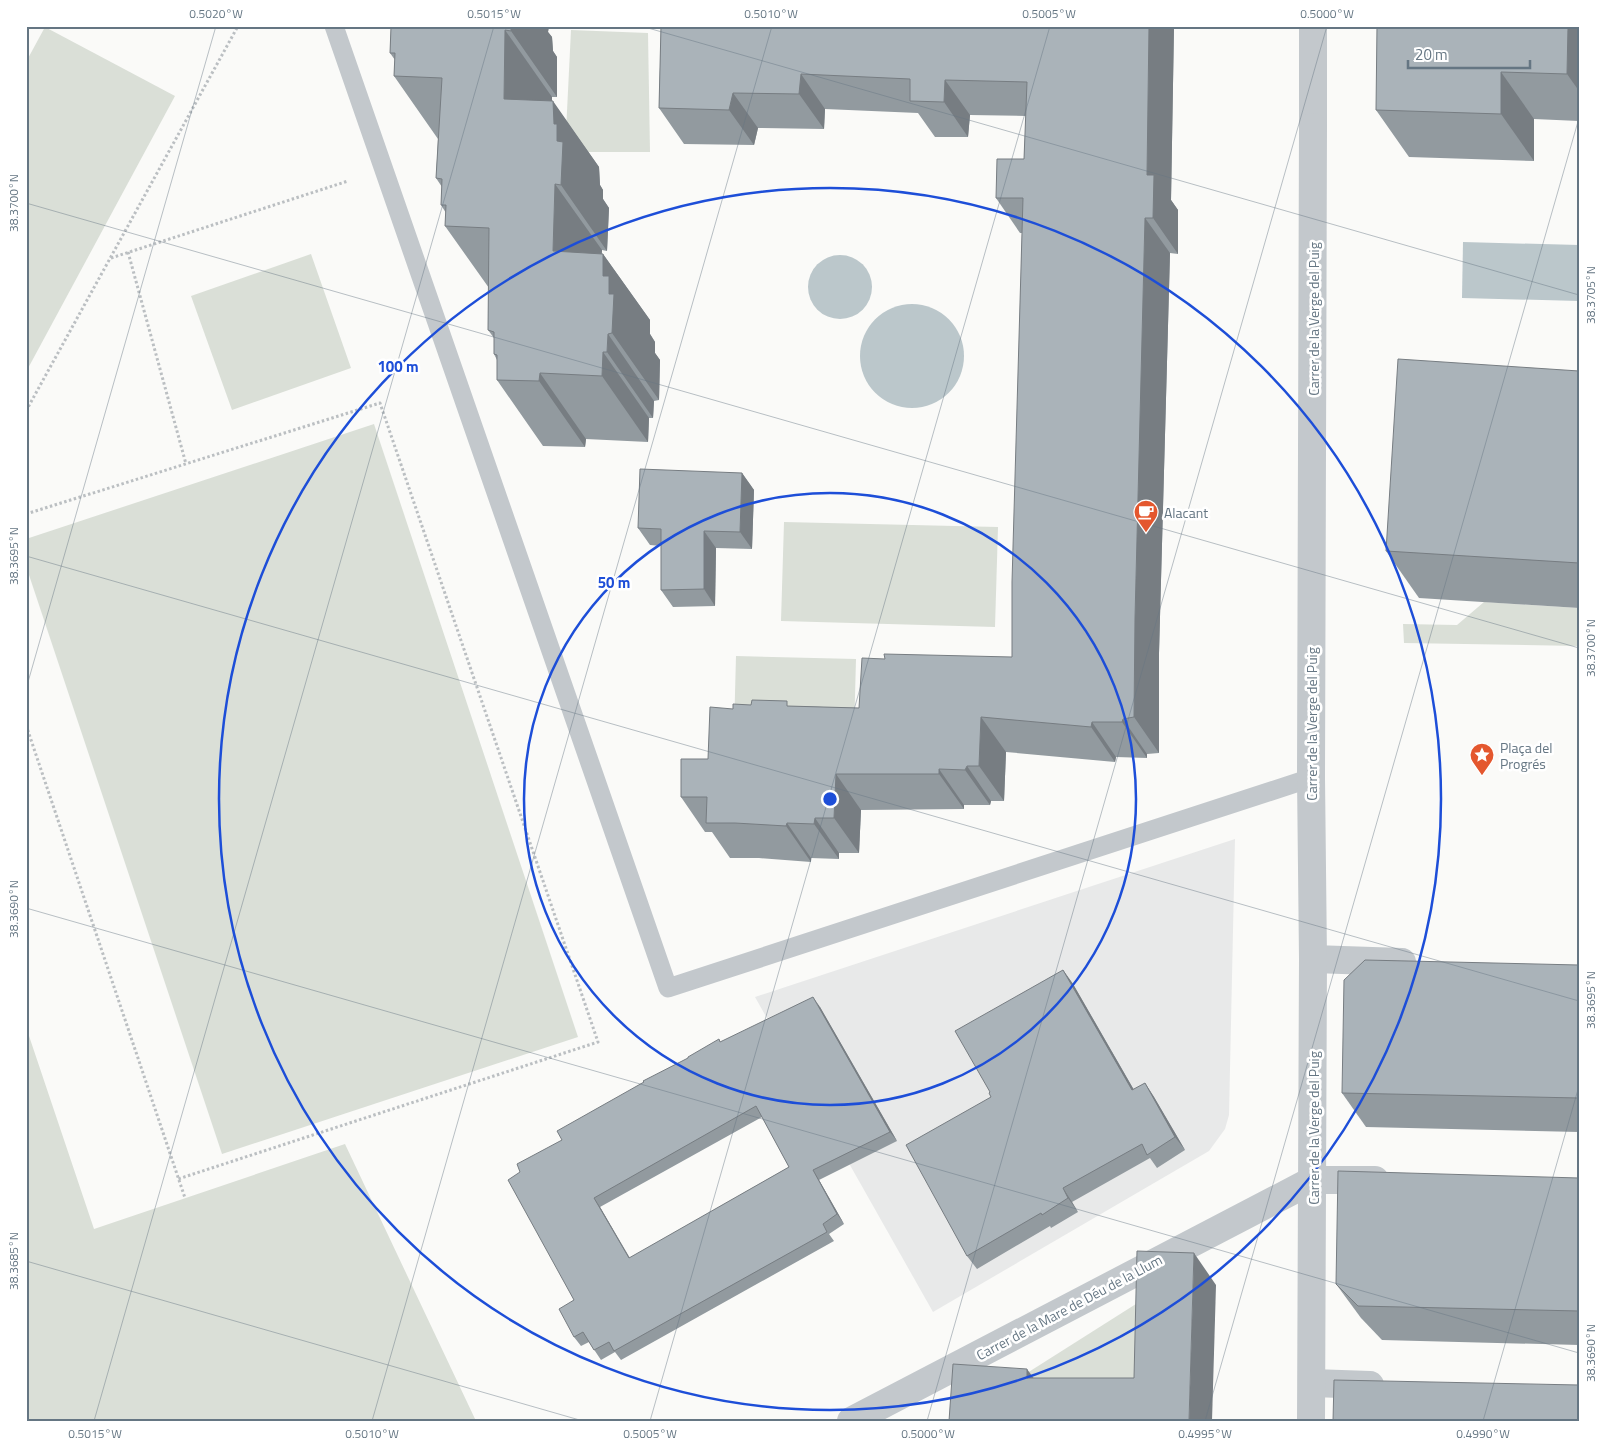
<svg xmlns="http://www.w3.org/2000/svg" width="1605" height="1447" viewBox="0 0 1605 1447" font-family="'Titillium Web',sans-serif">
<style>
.built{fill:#e8e9e9}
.green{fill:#dadfd7}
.water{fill:#bbc7cb}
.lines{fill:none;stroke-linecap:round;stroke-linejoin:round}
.path{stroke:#bbbfc2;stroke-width:3;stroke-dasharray:2.5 2.5;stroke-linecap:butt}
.service{stroke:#c3c8cc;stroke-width:19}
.minor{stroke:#c3c8cc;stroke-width:28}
.tertiary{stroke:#c3c8cc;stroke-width:28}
.wall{fill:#929a9f;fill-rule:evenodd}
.shaded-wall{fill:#777d82}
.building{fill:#aab3b9;stroke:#777d82;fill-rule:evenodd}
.ticks{fill:none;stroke:#657683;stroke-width:1;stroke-opacity:0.45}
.ring{fill:none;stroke:#1d4ed8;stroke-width:2.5}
.labels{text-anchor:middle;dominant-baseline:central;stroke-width:5;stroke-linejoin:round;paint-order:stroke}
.street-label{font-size:14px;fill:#657683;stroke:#fff}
.poi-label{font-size:14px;fill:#657683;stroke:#fff;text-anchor:start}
.centre{fill:#1d4ed8;stroke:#fff;stroke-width:2.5}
.ring-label{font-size:15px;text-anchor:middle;font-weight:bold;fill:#1d4ed8;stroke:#fff;stroke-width:5;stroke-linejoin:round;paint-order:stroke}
.neatline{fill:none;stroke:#657683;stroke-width:2}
.ticks-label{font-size:12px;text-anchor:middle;fill:#657683}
</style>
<rect width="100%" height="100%" fill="#fafaf8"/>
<!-- built -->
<polygon class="built" points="1235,839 1229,1115 1225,1129 1209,1151 933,1312 755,997"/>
<!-- green -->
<g class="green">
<polygon points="45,27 175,96 26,372 26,62"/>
<polygon points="571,30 648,33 650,152 565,152"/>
<polygon points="311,254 351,368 232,410 191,296"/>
<polygon points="374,424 578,1037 222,1154 26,566 26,539"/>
<polygon points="784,522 998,527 995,627 781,621"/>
<polygon points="1484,602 1579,608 1579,646 1404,643 1403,624 1457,625"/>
<polygon points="736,656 856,659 854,734 734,731"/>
<polygon points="26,1027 94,1229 345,1144 476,1421 26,1421"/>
<polygon points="1147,1297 1143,1403 1005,1387"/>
</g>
<!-- water -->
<g class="water">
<polygon points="1463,242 1579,245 1579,301 1462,298"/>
<circle cx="840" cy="287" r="32"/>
<circle cx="912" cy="356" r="52"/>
</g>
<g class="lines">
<!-- path -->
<g class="path">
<polyline points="128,252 186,464"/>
<polyline points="111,258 348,181"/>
<polyline points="26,411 238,26"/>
<polyline points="26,514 380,403 598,1042 178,1179"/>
<polyline points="26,725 185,1198"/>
</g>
<!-- service -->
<polyline class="service" points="334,26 668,988 1311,778"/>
<!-- minor -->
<g class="minor">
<polyline points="1313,26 1313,127"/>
<polyline points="1312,1383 1370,1385"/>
<polyline points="851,1421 1313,1180 1375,1180"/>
</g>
<!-- tertiary -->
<g class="tertiary">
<polyline points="1313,959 1402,962"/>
<polyline points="1311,1421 1313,959 1311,778 1313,127"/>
</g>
</g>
<!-- wall -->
<g class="wall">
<polygon points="389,26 549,26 548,32 552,37 553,51 557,57 557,97 552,97 552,101 599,167 600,185 603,190 603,199 609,208 607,251 602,250 601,254 603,254 650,320 650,334 655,342 655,353 660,360 659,400 654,401 653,418 649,418 648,442 586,439 585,447 543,446 497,380 497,360 494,354 494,338 488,330 489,288 445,226 446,213 441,205 442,187 436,178 438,139 394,76 395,60 390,53 391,29"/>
<polygon points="661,26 1174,26 1171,200 1178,210 1178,254 1170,253 1159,653 1159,753 1147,754 1147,758 1116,757 1115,762 1006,752 1004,801 991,801 990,805 964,805 964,809 861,810 859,853 839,853 839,859 811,858 811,862 759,858 730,858 712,832 705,832 681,797 708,759 733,709 751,705 859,708 885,659 1012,657 1022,233 1020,233 996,198 1024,159 1026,116 970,115 968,137 935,137 918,113 825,109 824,129 758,128 754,145 684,144 659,108"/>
<polygon points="1579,26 1579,121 1534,119 1534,161 1409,157 1376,110"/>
<polygon points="1579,371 1579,608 1419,598 1386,551"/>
<polygon points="742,473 754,490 752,549 716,548 715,606 673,607 661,590 661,546 650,545 638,528"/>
<polygon points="1579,965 1579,1132 1366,1127 1342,1093"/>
<polygon points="1063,970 1073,984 1134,1090 1145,1083 1154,1097 1185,1150 1157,1168 1150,1158 1072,1202 1078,1212 1051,1228 1050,1226 977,1269 967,1256 991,1097 990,1092"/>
<path d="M820,1007L897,1141L819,1180L844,1224L829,1234L834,1241L621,1360L615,1352L601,1360L589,1342L581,1346L574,1337V1300L520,1172L562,1140L721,1042ZM762,1117L789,1167L630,1258L600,1207Z"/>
<polygon points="1579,1178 1579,1345 1382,1340 1361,1318 1336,1284"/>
</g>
<!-- shaded-wall -->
<g class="shaded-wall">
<polygon points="511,26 549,26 548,32 552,37 553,51 557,57 557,97 511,31"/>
<polygon points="1149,26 1174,26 1171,200 1178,210 1178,254 1153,218 1147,175"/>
<polygon points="1568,26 1579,26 1579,91 1567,74"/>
<polygon points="505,30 552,97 551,166 504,99"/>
<polygon points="1501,72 1534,119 1534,161 1501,114"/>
<polygon points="801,74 825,109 824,129 799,94"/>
<polygon points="945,80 970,115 968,137 944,102"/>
<polygon points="733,93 758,128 754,145 729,110"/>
<polygon points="553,101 599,167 600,185 603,190 603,199 609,208 607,251 561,185 557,141 554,124"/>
<polygon points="555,184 602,250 599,317 553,251"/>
<polygon points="1145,218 1170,253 1159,653 1159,753 1134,717 1135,618"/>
<polygon points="603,254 650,320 650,334 655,342 655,353 660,360 659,400 612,333 609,294 603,276"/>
<polygon points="608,334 654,401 653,418 607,352"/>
<polygon points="603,352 649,418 648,442 602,376"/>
<polygon points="540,373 586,439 585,447 539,381"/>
<polygon points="742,473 754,490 752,549 740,532"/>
<polygon points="704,531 716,548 715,606 704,589"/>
<polygon points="981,717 1006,752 1004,801 979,766"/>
<polygon points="1123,719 1147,754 1147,758 1122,722"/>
<polygon points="1092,722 1116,757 1115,762 1091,727"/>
<polygon points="967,766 991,801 990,805 965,770"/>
<polygon points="939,769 964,805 964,809 939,774"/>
<polygon points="836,774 861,810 859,853 834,818"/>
<polygon points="815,818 839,853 839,859 814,824"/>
<polygon points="787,823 811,858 811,862 786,826"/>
<polygon points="1063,970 1073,984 1142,1104 1132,1090"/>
<polygon points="813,997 820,1007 897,1141 890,1132"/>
<polygon points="1145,1083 1154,1097 1185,1150 1175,1137"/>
<polygon points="813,1170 819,1180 844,1224 837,1214"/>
<polygon points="1063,1188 1072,1202 1078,1212 1068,1198"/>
<polygon points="594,1198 600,1207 635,1268 629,1258"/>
<polygon points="1194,1253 1216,1285 1212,1421 1189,1421"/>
<polygon points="1027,1369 1050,1401 1027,1378"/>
</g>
<!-- building -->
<g class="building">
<polygon points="389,26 511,26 511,31 505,30 504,99 553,101 554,124 557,124 557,141 563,142 561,185 555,184 553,251 603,254 603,276 609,276 609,294 614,294 612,333 608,334 607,352 603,352 602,376 540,373 539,381 497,380 497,355 494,354 494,332 488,330 489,228 445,226 446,205 441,205 442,179 436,178 442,78 394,76 395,53 390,53 391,27"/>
<polygon points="661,26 1149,26 1147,175 1154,175 1153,218 1145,218 1135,618 1134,717 1123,719 1122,722 1092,722 1091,727 981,717 979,766 967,766 965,770 939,769 939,774 836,774 834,818 815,818 814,824 787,823 786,826 735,823 706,823 707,797 681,797 681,759 708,759 710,707 733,709 733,704 751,705 752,700 787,701 787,706 859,708 862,658 885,659 884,654 1012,657 1012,582 1023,198 996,198 997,159 1024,159 1027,82 945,80 944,102 910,101 910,79 801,74 799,94 733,93 729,110 659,108"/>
<polygon points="1377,26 1568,26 1567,74 1501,72 1501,114 1376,110"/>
<polygon points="1398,359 1579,371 1579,563 1386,551"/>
<polygon points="640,469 742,473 740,532 704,531 704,589 661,590 661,529 638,528"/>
<polygon points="1365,960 1579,965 1579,1098 1342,1093 1344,980"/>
<polygon points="1063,970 1132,1090 1145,1083 1175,1137 1147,1155 1142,1144 1063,1188 1068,1198 1042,1215 1041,1213 967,1256 906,1145 991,1097 989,1093 990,1092 955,1031"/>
<path d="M813,997L890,1132L813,1170L837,1214L823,1224L827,1232L614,1351L609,1342L594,1350L583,1332L574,1337L559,1309L574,1300L508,1180L520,1172L517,1164L562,1140L557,1131L644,1082L643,1081L688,1058V1057L719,1039L720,1042ZM756,1106L789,1167L629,1258L594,1198Z"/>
<polygon points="1338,1171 1579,1178 1579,1311 1358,1306 1336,1284"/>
<polygon points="1137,1251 1194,1253 1189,1421 949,1421 953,1364 1027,1369 1027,1378 1134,1378"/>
<polygon points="1334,1380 1579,1385 1579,1421 1333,1421"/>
</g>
<!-- ticks -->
<path class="ticks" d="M641,26L1579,295M26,203L1579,648M26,556L1579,1001M26,689L216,26M26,908L1579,1353M26,1261L583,1421M94,1421L494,26M372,1421L772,26M650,1421L1050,26M927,1421L1327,26M1205,1421L1579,118M1483,1421L1579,1086"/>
<!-- distance rings -->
<g class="ring">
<circle cx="830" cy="799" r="306"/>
<circle cx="830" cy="799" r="611"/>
</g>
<!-- icons -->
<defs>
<symbol id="cafe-pin" viewBox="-11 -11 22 30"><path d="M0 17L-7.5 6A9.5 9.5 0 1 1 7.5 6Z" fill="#e4572e" stroke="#fff"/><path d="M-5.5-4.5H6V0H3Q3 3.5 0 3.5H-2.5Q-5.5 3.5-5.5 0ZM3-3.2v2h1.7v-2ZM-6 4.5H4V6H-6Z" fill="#fff"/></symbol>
<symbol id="sight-pin" viewBox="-11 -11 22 30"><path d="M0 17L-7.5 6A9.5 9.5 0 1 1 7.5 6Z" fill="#e4572e" stroke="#fff"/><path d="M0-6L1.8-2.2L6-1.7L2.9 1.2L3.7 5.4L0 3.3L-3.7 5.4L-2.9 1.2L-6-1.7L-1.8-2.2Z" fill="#fff"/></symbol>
</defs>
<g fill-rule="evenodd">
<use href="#cafe-pin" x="1132" y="498" width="28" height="38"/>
<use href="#sight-pin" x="1468" y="741" width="28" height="38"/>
</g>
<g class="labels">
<!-- street labels -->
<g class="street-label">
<text transform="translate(1313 319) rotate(-90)">Carrer de la Verge del Puig</text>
<text transform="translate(1311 724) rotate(-90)">Carrer de la Verge del Puig</text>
<text transform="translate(1313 1128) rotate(-90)">Carrer de la Verge del Puig</text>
<text transform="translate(1069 1307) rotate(-28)">Carrer de la Mare de Déu de la Llum</text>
</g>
<!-- poi labels -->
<g class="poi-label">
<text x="1164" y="512">Alacant</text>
<text x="1500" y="747">Plaça del<tspan x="1500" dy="16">Progrés</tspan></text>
</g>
</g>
<circle cx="830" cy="799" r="8" class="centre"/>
<g class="ring-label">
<text x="398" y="372">100 m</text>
<text x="614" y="588">50 m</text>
</g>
<!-- border -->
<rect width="1605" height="1447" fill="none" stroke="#ffffff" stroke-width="55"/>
<!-- scale -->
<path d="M1408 60v8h122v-8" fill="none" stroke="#657683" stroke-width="2.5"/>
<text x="1415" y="60" font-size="15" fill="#657683" stroke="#ffffff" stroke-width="4" paint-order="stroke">20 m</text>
<rect x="28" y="28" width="1550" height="1392" class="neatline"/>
<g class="ticks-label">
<text x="216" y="18">0.5020°W</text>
<text x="494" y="18">0.5015°W</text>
<text x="771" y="18">0.5010°W</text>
<text x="1049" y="18">0.5005°W</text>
<text x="1327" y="18">0.5000°W</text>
<text transform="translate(14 203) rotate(-90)" y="4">38.3700°N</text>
<text transform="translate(1591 295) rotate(-90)" y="4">38.3705°N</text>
<text transform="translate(14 556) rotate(-90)" y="4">38.3695°N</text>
<text transform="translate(1591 648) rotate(-90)" y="4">38.3700°N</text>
<text transform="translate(14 909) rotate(-90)" y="4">38.3690°N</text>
<text transform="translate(1591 1000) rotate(-90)" y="4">38.3695°N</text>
<text transform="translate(14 1261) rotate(-90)" y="4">38.3685°N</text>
<text transform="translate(1591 1353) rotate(-90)" y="4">38.3690°N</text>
<text x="95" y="1438">0.5015°W</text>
<text x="372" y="1438">0.5010°W</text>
<text x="650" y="1438">0.5005°W</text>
<text x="928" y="1438">0.5000°W</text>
<text x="1205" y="1438">0.4995°W</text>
<text x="1483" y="1438">0.4990°W</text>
</g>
</svg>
